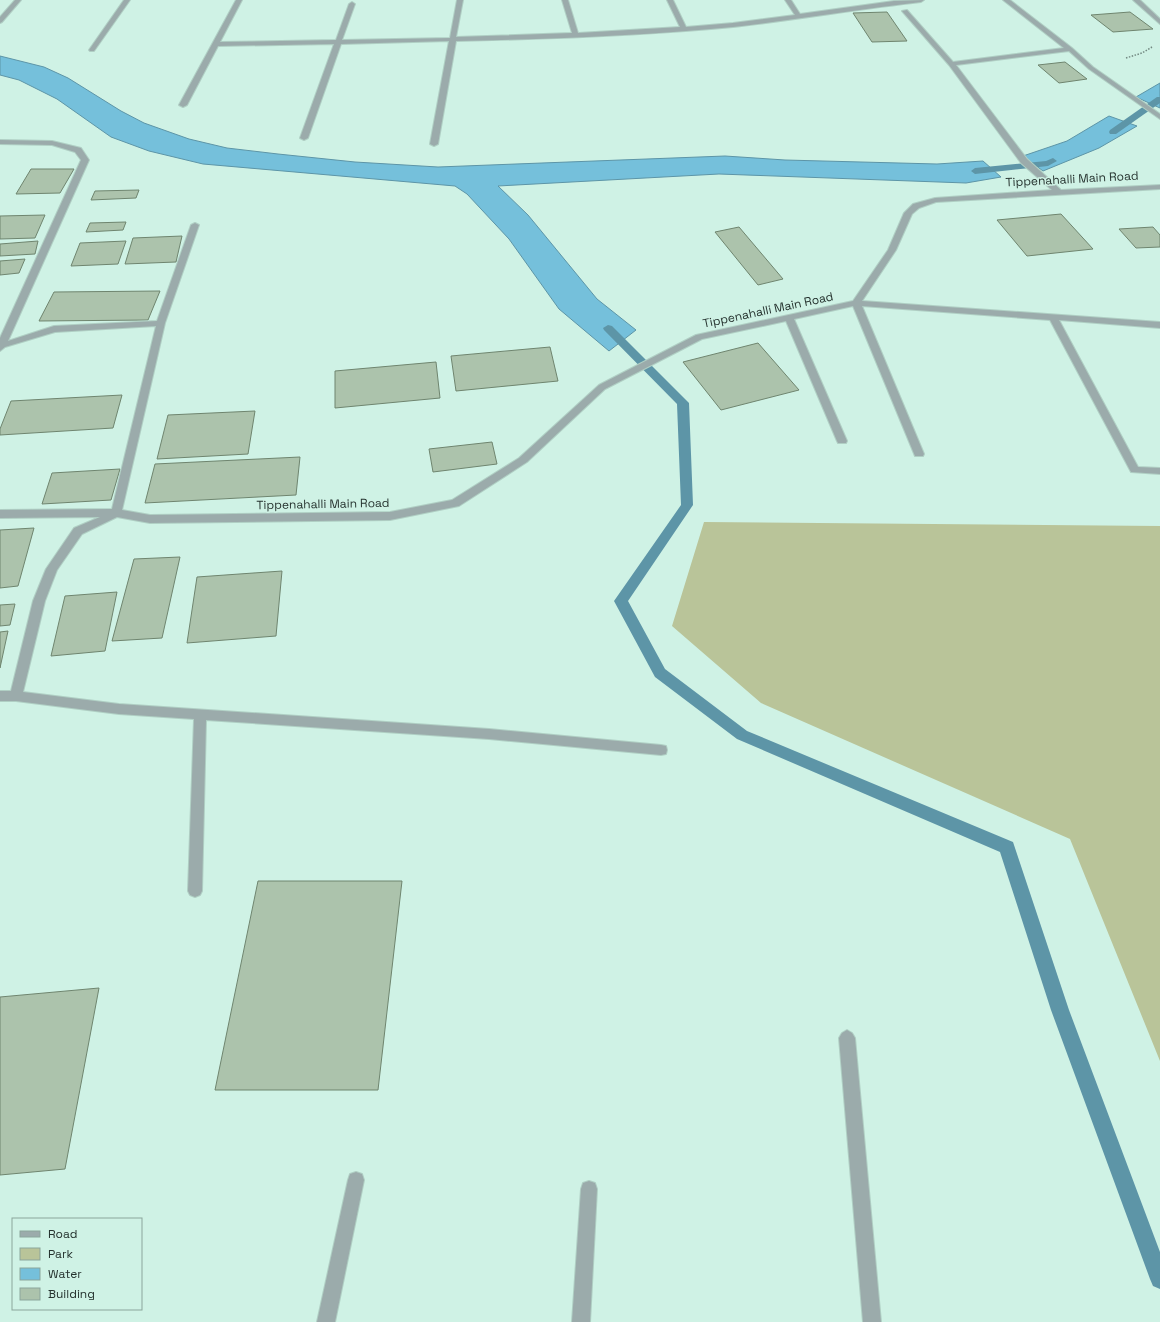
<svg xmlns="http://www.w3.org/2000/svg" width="1160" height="1322" viewBox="0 0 1160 1322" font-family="'Space Grotesk',sans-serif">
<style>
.green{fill:#b9c499}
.water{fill:#75c0db;stroke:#5d95a7}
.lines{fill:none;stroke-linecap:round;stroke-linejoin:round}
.stream{fill:#5d95a7;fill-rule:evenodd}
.building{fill:#acc3ac;stroke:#6f856f}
.minor-casing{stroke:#b0cfc4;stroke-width:2}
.path{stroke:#728981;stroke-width:1.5;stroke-dasharray:1.5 1.5;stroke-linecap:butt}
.minor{fill:#9babab;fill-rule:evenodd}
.labels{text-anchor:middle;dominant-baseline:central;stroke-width:3;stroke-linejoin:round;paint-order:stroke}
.far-street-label{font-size:12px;fill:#25322e;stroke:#cff2e5}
</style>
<rect width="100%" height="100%" fill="#cff2e5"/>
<!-- green -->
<polygon class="green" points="704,522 1160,526 1160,1061 1070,839 761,703 672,626"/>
<!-- water -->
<g class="water">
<polygon points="0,56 44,67 68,78 121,111 144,123 189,139 227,148 278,154 355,162 438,167 725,156 785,160 937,164 983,161 1001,177 966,183 719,174 498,186 528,215 597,299 636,330 609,351 559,309 509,239 467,194 455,186 203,164 149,151 111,137 57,99 19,80 0,75"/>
<polygon points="1160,83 1160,108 1136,97"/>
<polygon points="1109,116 1137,126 1099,148 1043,171 1023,156 1067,141"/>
</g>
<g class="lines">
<!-- stream -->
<g class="stream">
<polygon points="1157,97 1160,97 1160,103 1116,134 1110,134 1109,132 1110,130"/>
<polygon points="1053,158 1057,161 1048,166 975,174 971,171 975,168 1046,161"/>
<polygon points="608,325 612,326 689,403 693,505 628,601 665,669 747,731 1013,842 1069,1010 1160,1252 1160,1289 1153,1286 1150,1279 1051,1010 1000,852 737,739 655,677 614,601 681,505 677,404 604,330 603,328"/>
</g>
</g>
<!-- building -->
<g class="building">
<polygon points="887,12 907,41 872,42 853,13"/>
<polygon points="1130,12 1153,29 1113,32 1091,15"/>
<polygon points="1065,62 1087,79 1059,83 1038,65"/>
<polygon points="31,169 74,169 60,193 16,194"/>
<polygon points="139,190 136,198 91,200 95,191"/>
<polygon points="1061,214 1093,249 1027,256 997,220"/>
<polygon points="45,215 35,238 0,239 0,216"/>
<polygon points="126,222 123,230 86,232 90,223"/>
<polygon points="739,227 783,279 758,285 715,232"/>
<polygon points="1153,227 1160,235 1160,247 1136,248 1119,229"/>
<polygon points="182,236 176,262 125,264 133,238"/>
<polygon points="38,241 35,254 0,256 0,244"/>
<polygon points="126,241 118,264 71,266 80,243"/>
<polygon points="25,259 19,273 0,275 0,261"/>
<polygon points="160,291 148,320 39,321 54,292"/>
<polygon points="758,343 799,390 721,410 683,362"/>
<polygon points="550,347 558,381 456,391 451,356"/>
<polygon points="436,362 440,398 335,408 335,371"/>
<polygon points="122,395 113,428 0,435 0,429 11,401"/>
<polygon points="255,411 248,454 157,459 168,415"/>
<polygon points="492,442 497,464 433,472 429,449"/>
<polygon points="300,457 296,495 145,503 155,464"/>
<polygon points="120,469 111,500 42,504 52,473"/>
<polygon points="34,528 18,586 0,588 0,530"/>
<polygon points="180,557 162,638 112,641 134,559"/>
<polygon points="282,571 276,636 187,643 197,577"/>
<polygon points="117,592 105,651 51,656 65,596"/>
<polygon points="15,604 10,625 0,626 0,605"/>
<polygon points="8,631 0,668 0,632"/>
<polygon points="258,881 402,881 378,1090 215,1090"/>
<polygon points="99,988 65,1169 0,1175 0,997"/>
</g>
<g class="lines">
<defs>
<g id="minor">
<polygon points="15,0 21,0 2,22 0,23 0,17"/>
<polygon points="124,0 130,0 94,51 90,51 89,50"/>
<path d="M236,0H242L220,42L336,40L349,4L352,2L355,4L342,40L450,38L457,0H463L456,37L572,33L562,0H568L578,33L680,27L667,0H673L686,27L733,23L795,15L785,0H791L800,14L894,1L924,0L921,2C858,9 796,20 733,27C640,36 548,39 456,41L438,144L434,146L430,144L449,41L341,44L308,138L304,140L300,138L334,44L218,46L187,105L183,107L179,105Z"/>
<polygon points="1003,0 1010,0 1072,48 1093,67 1160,114 1160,119 1089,69 1069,51 956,65 1027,159 1061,190 1160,185 1160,189 936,202 919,208 912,214 896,250 862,301 1160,322 1160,328 1059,320 1138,467 1160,468 1160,474 1131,472 1050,320 862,306 924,454 923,456 915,456 853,306 794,319 847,441 846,443 838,443 837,441 786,321 702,339 605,389 527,462 459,506 390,520 150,523 117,517 82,534 57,570 45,601 23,692 119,704 489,729 661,745 666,746 667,750 666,754 661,755 489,739 206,720 202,891 200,895 195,897 190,895 188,891 194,719 119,714 16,701 0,701 0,691 11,691 33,601 46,569 74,528 100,517 0,518 0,510 112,509 156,326 55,332 5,347 0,351 0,338 81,160 75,152 52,145 0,144 0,140 52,141 81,148 89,160 8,341 54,326 157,321 191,225 195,223 199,225 165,323 122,510 150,515 390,512 452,500 519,458 599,385 696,335 853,301 888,250 904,213 913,204 935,198 1052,190 1021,163 949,65 902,11 907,10 953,62 1064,48"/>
<polygon points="1133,0 1140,0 1160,19 1160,24"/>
<polygon points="847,1030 852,1033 855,1038 881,1322 863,1322 839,1038 842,1033"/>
<polygon points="356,1172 362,1174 364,1180 335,1322 317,1322 348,1180 350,1174"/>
<polygon points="589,1181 595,1183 597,1189 590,1322 572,1322 581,1189 583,1183"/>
</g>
</defs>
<!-- minor casing -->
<use href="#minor" class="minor-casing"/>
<!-- path -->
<polyline class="path" points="1126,58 1142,53 1152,47"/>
<!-- minor -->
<use href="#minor" class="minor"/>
</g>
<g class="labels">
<!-- far-street labels -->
<g class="far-street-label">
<text transform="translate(1072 179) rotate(-3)">Tippenahalli Main Road</text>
<text transform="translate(768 310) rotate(-12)">Tippenahalli Main Road</text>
<text transform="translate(323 504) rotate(-1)">Tippenahalli Main Road</text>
</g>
</g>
<!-- legend -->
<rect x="12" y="1218" width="130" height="92" fill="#cff2e5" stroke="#8ba59c"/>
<rect x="20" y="1231" width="20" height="6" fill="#9babab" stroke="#8ba59c"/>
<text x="48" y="1238" font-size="12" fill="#25322e">Road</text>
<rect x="20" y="1248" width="20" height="12" fill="#b9c499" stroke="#8ba59c"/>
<text x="48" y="1258" font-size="12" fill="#25322e">Park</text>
<rect x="20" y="1268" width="20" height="12" fill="#75c0db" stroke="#8ba59c"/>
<text x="48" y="1278" font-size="12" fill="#25322e">Water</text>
<rect x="20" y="1288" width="20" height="12" fill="#acc3ac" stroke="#8ba59c"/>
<text x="48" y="1298" font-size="12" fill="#25322e">Building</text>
</svg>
